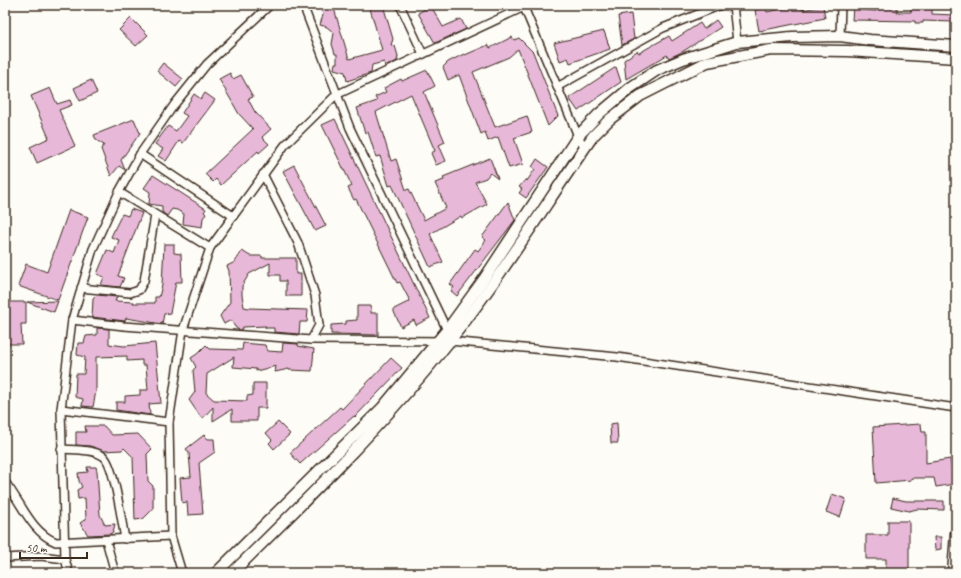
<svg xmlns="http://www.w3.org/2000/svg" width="961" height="578" viewBox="0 0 961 578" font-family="Caveat,sans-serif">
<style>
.building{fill:#e8b8d9;stroke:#3b2a1e}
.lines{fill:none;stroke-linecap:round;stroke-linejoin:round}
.street-casing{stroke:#3b2a1e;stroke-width:10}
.secondary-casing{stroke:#3b2a1e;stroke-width:13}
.street{stroke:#fdfcf7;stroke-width:7}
.secondary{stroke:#fdfcf7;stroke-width:10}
</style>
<rect width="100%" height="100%" fill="#fdfcf7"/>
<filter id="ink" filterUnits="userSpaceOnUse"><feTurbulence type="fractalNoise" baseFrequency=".025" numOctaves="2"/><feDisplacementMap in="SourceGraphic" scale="8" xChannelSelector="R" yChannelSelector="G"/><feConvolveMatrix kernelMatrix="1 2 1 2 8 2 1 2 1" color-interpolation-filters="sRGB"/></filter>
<g filter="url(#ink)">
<!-- building -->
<g class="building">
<polygon points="320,5 333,5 349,59 382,50 369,5 383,5 393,39 391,45 395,46 398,56 397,61 385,67 384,62 372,65 371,73 347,81 345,72 334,69 335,63 337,63 337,54 335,54 332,44 334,33 327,27 320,25 323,15"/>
<polygon points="431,6 443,27 461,19 466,29 435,43 418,13"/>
<polygon points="823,6 825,18 759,31 755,10 766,8 767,12 790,7 790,9 801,7 802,10"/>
<polygon points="853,6 863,6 862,10 876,11 876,7 897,7 897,12 911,12 911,8 932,9 932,14 954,15 954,22 923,21 923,23 915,23 915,21 852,20"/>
<polygon points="631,14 634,39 622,45 618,16"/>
<polygon points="131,18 148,35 136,46 119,30"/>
<polygon points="716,20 721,27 682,52 669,58 667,55 626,79 624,60 637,51 639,53 669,36 672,41 700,23 704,29"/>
<polygon points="604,31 610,49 570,63 568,58 560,61 554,43"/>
<polygon points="512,37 514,40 519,38 533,52 558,116 548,126 518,49 509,57 473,72 495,127 527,116 532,132 514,138 523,164 509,168 498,137 488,141 485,132 481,134 459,75 448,80 443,67 448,62 464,54 465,55 488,45 490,48"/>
<polygon points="163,63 183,79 176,87 157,71"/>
<polygon points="616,67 621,82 578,111 569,98"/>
<polygon points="427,70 435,86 424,92 445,142 439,145 446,161 436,165 431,153 435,151 411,94 376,112 391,161 396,159 406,190 409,189 424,220 446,208 435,183 444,180 443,177 490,158 498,179 490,173 486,178 475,182 487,204 462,218 461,216 430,234 443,262 430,267 392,185 389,186 380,156 376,157 368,132 365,133 357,108 377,101 375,97 386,92 384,88 401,79 402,81"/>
<polygon points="230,73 233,79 241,75 253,97 248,99 255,112 271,129 262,137 269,144 259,153 258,151 221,185 216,179 213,182 205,174 253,129 239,114 219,79"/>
<polygon points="91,80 97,93 80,101 74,88"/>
<polygon points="50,88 57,104 70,100 72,105 59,110 75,146 37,163 30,147 49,138 31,96"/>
<polygon points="205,93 215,100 183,143 179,141 166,161 158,156 163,149 155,144 168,126 176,131 187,116 182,113 194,94 201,99"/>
<polygon points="134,119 140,133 121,160 125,170 119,166 111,176 101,149 104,145 96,140 94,135"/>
<polygon points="335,119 430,318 416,325 414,320 401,327 394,312 394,309 410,301 400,282 397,283 356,199 354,200 348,188 352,186 322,125"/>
<polygon points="537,159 548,167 526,198 519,193 522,189 519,187 526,179 527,181 535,169 532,167"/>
<polygon points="294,165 326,226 315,231 283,171"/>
<polygon points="153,175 206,209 204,212 206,214 203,218 202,227 183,224 184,214 177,210 172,209 167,216 162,212 162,206 149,204 150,192 144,188"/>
<polygon points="508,202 515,220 457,296 451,291 454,287 450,284 475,249 478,251 486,240 482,237"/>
<polygon points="131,209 142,213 118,276 124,278 120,287 101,285 104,277 97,274 107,250 114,253 119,240 111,237 115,228 122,214 128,216"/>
<polygon points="69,210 88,217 58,300 18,286 26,264 47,272"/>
<polygon points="164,244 174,244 174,253 181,254 182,282 176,282 170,313 164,314 162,324 126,318 125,321 92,317 93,299 97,295 117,297 115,301 134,302 133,303 155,303 155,297 159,297 162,285"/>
<polygon points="242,251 250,256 262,256 262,258 296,258 296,274 301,274 301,296 286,296 286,281 280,281 280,275 270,275 270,263 249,274 242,286 242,295 244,307 249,308 308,310 307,322 300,322 299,334 274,332 274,328 265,328 266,326 243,327 241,330 239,330 235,327 231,320 224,324 220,316 230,302 229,271 227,266 235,262"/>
<polygon points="58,301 54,312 27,302"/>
<polygon points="7,302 26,302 26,324 21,324 22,344 5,344 5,328 8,328"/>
<polygon points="357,306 371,306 371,313 378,313 378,335 331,334 331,325 346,324 346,321 357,320"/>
<polygon points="97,328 109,329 109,344 124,346 155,343 161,403 149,404 150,415 116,410 116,402 125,402 125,396 140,395 140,390 148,390 146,365 142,365 142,360 127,361 127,356 96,357 96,391 93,407 82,406 83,399 75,397 76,374 84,374 85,357 77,355 78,343 84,343 86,336 97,335"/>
<polygon points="243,343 265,345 267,351 282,352 283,343 298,344 298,346 314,349 312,371 289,370 289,369 275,372 276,366 256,371 256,369 233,367 234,357 207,374 206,393 214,400 247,401 247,396 253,395 253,383 266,383 266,408 257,408 257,421 232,421 232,409 213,421 213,407 202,419 189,400 195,392 193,370 196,367 191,358 197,354 206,345 210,349 242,350"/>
<polygon points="391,358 402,368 355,417 354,416 300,464 290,453 340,407 342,409"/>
<polygon points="278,422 290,434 274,449 269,443 272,440 266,433"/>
<polygon points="617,423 618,443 611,443 610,424"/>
<polygon points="921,424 922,432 926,432 926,463 950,459 954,484 936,487 934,478 911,478 911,480 876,483 873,427"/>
<polygon points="85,426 104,426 112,435 138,434 152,449 147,454 148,481 153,486 153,509 143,519 135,520 133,457 124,448 122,450 104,451 90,446 76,445 76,432 86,432"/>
<polygon points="204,435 208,439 214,439 215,452 199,463 203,514 188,515 187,502 182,503 180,478 191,477 189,453 186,449"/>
<polygon points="87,467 96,467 97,471 100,515 105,525 115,524 113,532 110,534 88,535 80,523 86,519 85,498 78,499 77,490 82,487 79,481 78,473 88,472"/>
<polygon points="832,494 846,499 840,517 826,512"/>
<polygon points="893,498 906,501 944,501 944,510 917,509 909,511 891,507"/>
<polygon points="888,521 909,521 909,573 892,573 892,571 886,571 886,559 866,559 866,535 888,535"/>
<polygon points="934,537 941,537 941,549 935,550"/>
</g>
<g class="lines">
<defs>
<g id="street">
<polyline points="303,5 350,128 447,330"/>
<polyline points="400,5 423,54"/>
<polyline points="523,5 578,136 585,148"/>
<polyline points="733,5 737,42"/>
<polyline points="840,36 841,5"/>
<polyline points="557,87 663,28 721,5"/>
<polyline points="140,154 233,216"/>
<polyline points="263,174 298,243 315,295 319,325 311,340"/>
<polyline points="119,192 210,248"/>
<polyline points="81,288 130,293 139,290 144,281 155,215"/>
<polyline points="72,320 124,326 311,340 450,341 617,357 956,408"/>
<polyline points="61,409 169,422"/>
<path d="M61,449C75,450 92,449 103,456C114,462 122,524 125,539"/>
<path d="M5,482C21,502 31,532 56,542L171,536"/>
<polyline points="106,540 115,573"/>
<polyline points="5,558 41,556 65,559"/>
<polyline points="69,573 65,559 61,409 72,320 93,249 119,192 140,154 174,105 207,64 270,5"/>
<polyline points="182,573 171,536 169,422 183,330 210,248 285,145 336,95 524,7 532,5"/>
</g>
<g id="secondary">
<polyline points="216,573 383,407 447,330 484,279 578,136 599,114 630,88 657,70 683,59 737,42 792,37 840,36 870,40 956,46"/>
<path d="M232,573C304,502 376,432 440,353C496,285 542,209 593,136L610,119L640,96L707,62L771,50L848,51L956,58"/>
<polyline points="953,573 956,533"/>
</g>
</defs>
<!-- street casing -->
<use href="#street" class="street-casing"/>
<!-- secondary casing -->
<use href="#secondary" class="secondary-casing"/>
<!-- street -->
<use href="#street" class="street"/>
<!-- secondary -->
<use href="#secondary" class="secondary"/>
</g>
</g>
<!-- margin -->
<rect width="961" height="578" fill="none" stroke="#fdfcf7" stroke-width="20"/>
<rect x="10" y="10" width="941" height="558" fill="none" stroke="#3b2a1e" stroke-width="1.5" filter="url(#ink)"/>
<!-- scale -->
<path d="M20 552v6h67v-6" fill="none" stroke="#3b2a1e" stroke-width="2"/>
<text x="26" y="552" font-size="12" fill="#3b2a1e" stroke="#fdfcf7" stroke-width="3" paint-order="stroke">50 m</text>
</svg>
